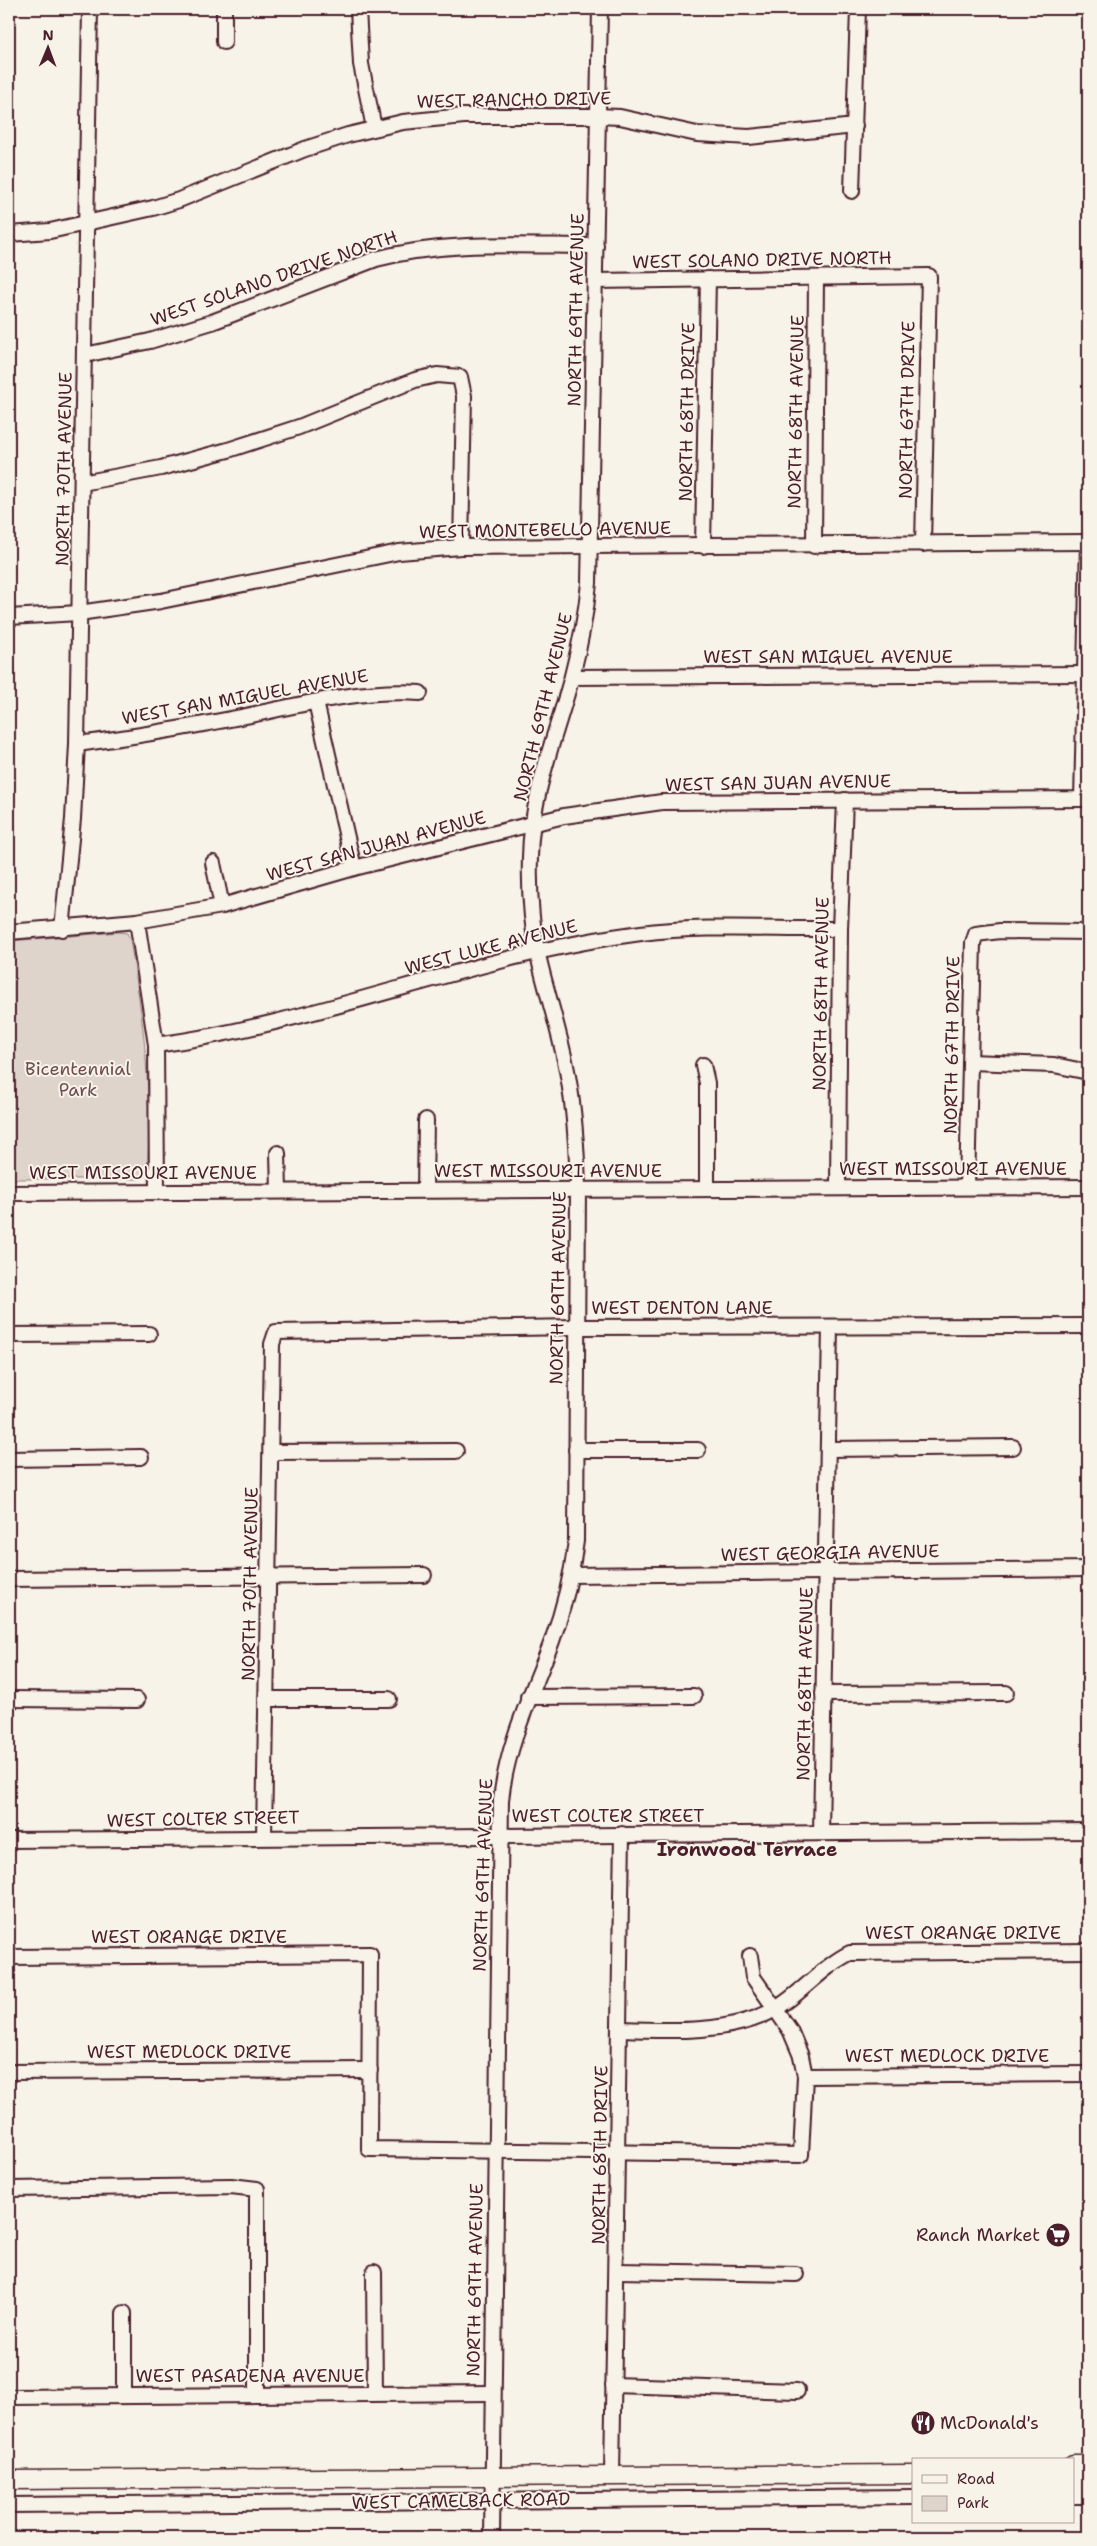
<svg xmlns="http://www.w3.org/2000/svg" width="1097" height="2546" viewBox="0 0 1097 2546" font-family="'Shantell Sans',sans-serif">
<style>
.green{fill:#ded4cc;stroke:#947a7c}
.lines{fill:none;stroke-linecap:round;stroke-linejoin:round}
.minor-casing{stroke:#4a1f2b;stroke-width:18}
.major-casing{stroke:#4a1f2b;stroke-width:21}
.minor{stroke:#f7f3e8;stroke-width:14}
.major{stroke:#f7f3e8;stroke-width:18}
.labels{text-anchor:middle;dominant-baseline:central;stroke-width:4;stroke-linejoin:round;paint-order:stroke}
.street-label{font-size:18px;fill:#4a1f2b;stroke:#f7f3e8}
.park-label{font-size:18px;fill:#6f4c53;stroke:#f7f3e8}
.poi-label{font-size:18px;fill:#4a1f2b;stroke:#f7f3e8;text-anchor:end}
.neighbourhood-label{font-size:19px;font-weight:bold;fill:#4a1f2b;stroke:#f7f3e8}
</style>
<rect width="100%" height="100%" fill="#f7f3e8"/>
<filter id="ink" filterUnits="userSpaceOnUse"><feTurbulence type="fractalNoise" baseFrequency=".02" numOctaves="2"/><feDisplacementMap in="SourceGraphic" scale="10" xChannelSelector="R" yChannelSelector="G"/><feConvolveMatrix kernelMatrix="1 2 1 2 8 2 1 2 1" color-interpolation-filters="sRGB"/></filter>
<g filter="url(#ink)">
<!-- green -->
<path class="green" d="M119,932L127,933L130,940C143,1017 153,1096 147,1174L140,1179H9V941Z"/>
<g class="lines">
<defs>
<g id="minor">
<polyline points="224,9 224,42"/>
<polyline points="358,9 361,64 374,128"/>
<polyline points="852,191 858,9"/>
<polyline points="9,234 50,231 153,208 179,200 305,149 348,135 403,122 464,116 597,116 620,117 697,134 749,137 855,126"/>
<polyline points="595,281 929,276 923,544"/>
<path d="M85,355L150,341L212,322L376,259C447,240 522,246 596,246"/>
<polyline points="82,483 161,468 228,450 299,427 415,380 437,375 460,377 464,396 461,547"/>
<polyline points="703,546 708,279"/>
<polyline points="814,546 816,278"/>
<polyline points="9,617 79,613 161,601 399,552 461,547 1088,542"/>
<polyline points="572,677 1085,674"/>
<polyline points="316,702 354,868"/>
<path d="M77,744C134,737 190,727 246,716C303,704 362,689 420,693"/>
<polyline points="213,863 222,906"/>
<polyline points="137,921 156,1045 157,1191"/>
<polyline points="62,929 73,819 77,744 90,9"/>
<polyline points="9,932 137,921 222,906 354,868 564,816 662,802 1082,799 1088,542"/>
<path d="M156,1045C321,1023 476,954 641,933C706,925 774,930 840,929"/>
<polyline points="970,1062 1054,1065 1088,1072"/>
<polyline points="703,1065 707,1083 707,1189"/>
<polyline points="278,1153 279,1191"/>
<polyline points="967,1187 973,943 976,934 1000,931 1088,932"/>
<polyline points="838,1188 840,929 845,800"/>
<polyline points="425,1190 426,1120"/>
<polyline points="9,1193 1088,1187"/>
<polyline points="9,1335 149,1334"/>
<polyline points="829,1449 1013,1447"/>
<polyline points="576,1450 698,1450"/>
<polyline points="271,1452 456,1451"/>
<polyline points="9,1459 141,1457"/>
<polyline points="572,1575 1088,1569"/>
<polyline points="9,1579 424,1575"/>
<polyline points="823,1694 1006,1693"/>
<polyline points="528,1697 694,1696"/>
<polyline points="9,1699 137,1700"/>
<polyline points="266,1699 389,1699"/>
<polyline points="821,1833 830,1327"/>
<polyline points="264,1837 272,1344 276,1332 575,1327 1088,1326"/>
<polyline points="9,1840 1088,1831"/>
<polyline points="9,1957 370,1954 369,2149 801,2155 805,2076 801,2056 790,2030 753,1977 750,1956"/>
<path d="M620,2029C669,2031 734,2034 777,2008C803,1992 822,1967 850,1953L1088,1951"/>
<polyline points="9,2072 370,2070"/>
<polyline points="805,2076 1088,2074"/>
<polyline points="9,2189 231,2186 257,2189 257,2395"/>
<polyline points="617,2271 796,2274"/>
<polyline points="374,2272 375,2394"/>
<polyline points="124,2313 124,2396"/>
<polyline points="613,2385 797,2391"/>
<polyline points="9,2397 492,2393"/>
<polyline points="612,2476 622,1834"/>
<polyline points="1073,2496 1085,2496"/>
<polyline points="9,2505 913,2497"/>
<path d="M492,2537L501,1800C507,1743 532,1694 552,1641C564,1608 572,1575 576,1541L578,1189C577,1151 575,1114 568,1076C561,1035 547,995 538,955C531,922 529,890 530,857C531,794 556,736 572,676C580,645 586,615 589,583L600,9"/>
</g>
<g id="major">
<polyline points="1073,2464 1088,2464"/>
<polyline points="9,2480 913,2474"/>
<polyline points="1073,2481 1088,2481"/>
</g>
</defs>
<!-- minor casing -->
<use href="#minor" class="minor-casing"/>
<!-- major casing -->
<use href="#major" class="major-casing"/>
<!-- minor -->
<use href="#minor" class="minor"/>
<!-- major -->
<use href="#major" class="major"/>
</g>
</g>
<!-- icons -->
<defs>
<symbol id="supermarket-disc" viewBox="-11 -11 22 22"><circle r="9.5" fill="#4a1f2b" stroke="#f7f3e8"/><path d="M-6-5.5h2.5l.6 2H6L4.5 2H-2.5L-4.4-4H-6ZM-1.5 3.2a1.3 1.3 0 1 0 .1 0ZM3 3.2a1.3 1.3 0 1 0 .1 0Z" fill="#fff"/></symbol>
<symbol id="restaurant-disc" viewBox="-11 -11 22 22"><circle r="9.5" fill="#4a1f2b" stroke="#f7f3e8"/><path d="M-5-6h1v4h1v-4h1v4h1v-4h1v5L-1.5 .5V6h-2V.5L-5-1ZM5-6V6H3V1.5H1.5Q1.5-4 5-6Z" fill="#fff"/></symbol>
</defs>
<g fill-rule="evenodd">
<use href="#supermarket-disc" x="1044" y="2221" width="28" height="28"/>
<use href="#restaurant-disc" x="909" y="2409" width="28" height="28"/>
</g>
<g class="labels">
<!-- street labels -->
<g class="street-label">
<text transform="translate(514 100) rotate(-1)">WEST RANCHO DRIVE</text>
<text transform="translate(762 260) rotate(-1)">WEST SOLANO DRIVE NORTH</text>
<text transform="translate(274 278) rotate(-19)">WEST SOLANO DRIVE NORTH</text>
<text transform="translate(576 310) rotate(-89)">NORTH 69TH AVENUE</text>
<text transform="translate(907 410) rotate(-89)">NORTH 67TH DRIVE</text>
<text transform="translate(687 412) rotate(-89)">NORTH 68TH DRIVE</text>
<text transform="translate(796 412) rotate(-89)">NORTH 68TH AVENUE</text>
<text transform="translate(64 469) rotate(-89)">NORTH 70TH AVENUE</text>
<text transform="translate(545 530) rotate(-1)">WEST MONTEBELLO AVENUE</text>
<text x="828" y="657">WEST SAN MIGUEL AVENUE</text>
<text transform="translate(245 697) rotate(-10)">WEST SAN MIGUEL AVENUE</text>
<text transform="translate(543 707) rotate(-76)">NORTH 69TH AVENUE</text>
<text transform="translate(778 783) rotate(-1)">WEST SAN JUAN AVENUE</text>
<text transform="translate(376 846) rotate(-15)">WEST SAN JUAN AVENUE</text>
<text transform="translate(491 947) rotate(-14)">WEST LUKE AVENUE</text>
<text transform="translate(821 994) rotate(-89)">NORTH 68TH AVENUE</text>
<text transform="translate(952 1045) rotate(-89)">NORTH 67TH DRIVE</text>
<text x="953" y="1169">WEST MISSOURI AVENUE</text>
<text x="548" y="1171">WEST MISSOURI AVENUE</text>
<text x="143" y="1173">WEST MISSOURI AVENUE</text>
<text transform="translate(558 1288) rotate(-89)">NORTH 69TH AVENUE</text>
<text x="682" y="1308">WEST DENTON LANE</text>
<text transform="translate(830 1553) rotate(-1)">WEST GEORGIA AVENUE</text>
<text transform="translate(250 1584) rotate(-89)">NORTH 70TH AVENUE</text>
<text transform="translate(805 1684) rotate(-89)">NORTH 68TH AVENUE</text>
<text x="608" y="1816">WEST COLTER STREET</text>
<text transform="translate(203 1819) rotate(-1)">WEST COLTER STREET</text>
<text transform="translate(483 1875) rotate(-88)">NORTH 69TH AVENUE</text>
<text x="963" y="1933">WEST ORANGE DRIVE</text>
<text x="189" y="1937">WEST ORANGE DRIVE</text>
<text x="189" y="2052">WEST MEDLOCK DRIVE</text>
<text x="947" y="2056">WEST MEDLOCK DRIVE</text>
<text transform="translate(600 2155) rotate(-89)">NORTH 68TH DRIVE</text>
<text transform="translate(475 2280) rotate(-89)">NORTH 69TH AVENUE</text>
<text x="250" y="2376">WEST PASADENA AVENUE</text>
<text transform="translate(461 2501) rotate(-1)">WEST CAMELBACK ROAD</text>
</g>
<!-- park labels -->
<g class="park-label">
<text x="78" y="1069">Bicentennial<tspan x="78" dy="21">Park</tspan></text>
</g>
<!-- poi labels -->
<g class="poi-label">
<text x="1040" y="2235">Ranch Market</text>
<text x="940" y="2423" text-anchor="start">McDonald's</text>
</g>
<!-- neighbourhood labels -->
<g class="neighbourhood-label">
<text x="747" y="1849">Ironwood Terrace</text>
</g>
</g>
<!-- margin -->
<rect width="1097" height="2546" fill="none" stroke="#f7f3e8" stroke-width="30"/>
<rect x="15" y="15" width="1067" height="2516" fill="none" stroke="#4a1f2b" stroke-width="2" filter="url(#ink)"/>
<!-- legend -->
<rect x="912" y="2458" width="162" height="65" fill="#f7f3e8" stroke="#b29e9c"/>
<rect x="922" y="2475" width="25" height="8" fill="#f7f3e8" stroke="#b29e9c"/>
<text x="957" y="2484" font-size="15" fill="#4a1f2b">Road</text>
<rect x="922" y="2496" width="25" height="15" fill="#ded4cc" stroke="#b29e9c"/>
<text x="957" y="2508" font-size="15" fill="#4a1f2b">Park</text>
<!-- north arrow -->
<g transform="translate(48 48) rotate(1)" stroke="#f7f3e8" stroke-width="4" paint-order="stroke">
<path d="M0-4L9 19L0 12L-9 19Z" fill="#4a1f2b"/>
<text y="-8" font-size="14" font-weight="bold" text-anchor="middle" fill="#4a1f2b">N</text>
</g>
</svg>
